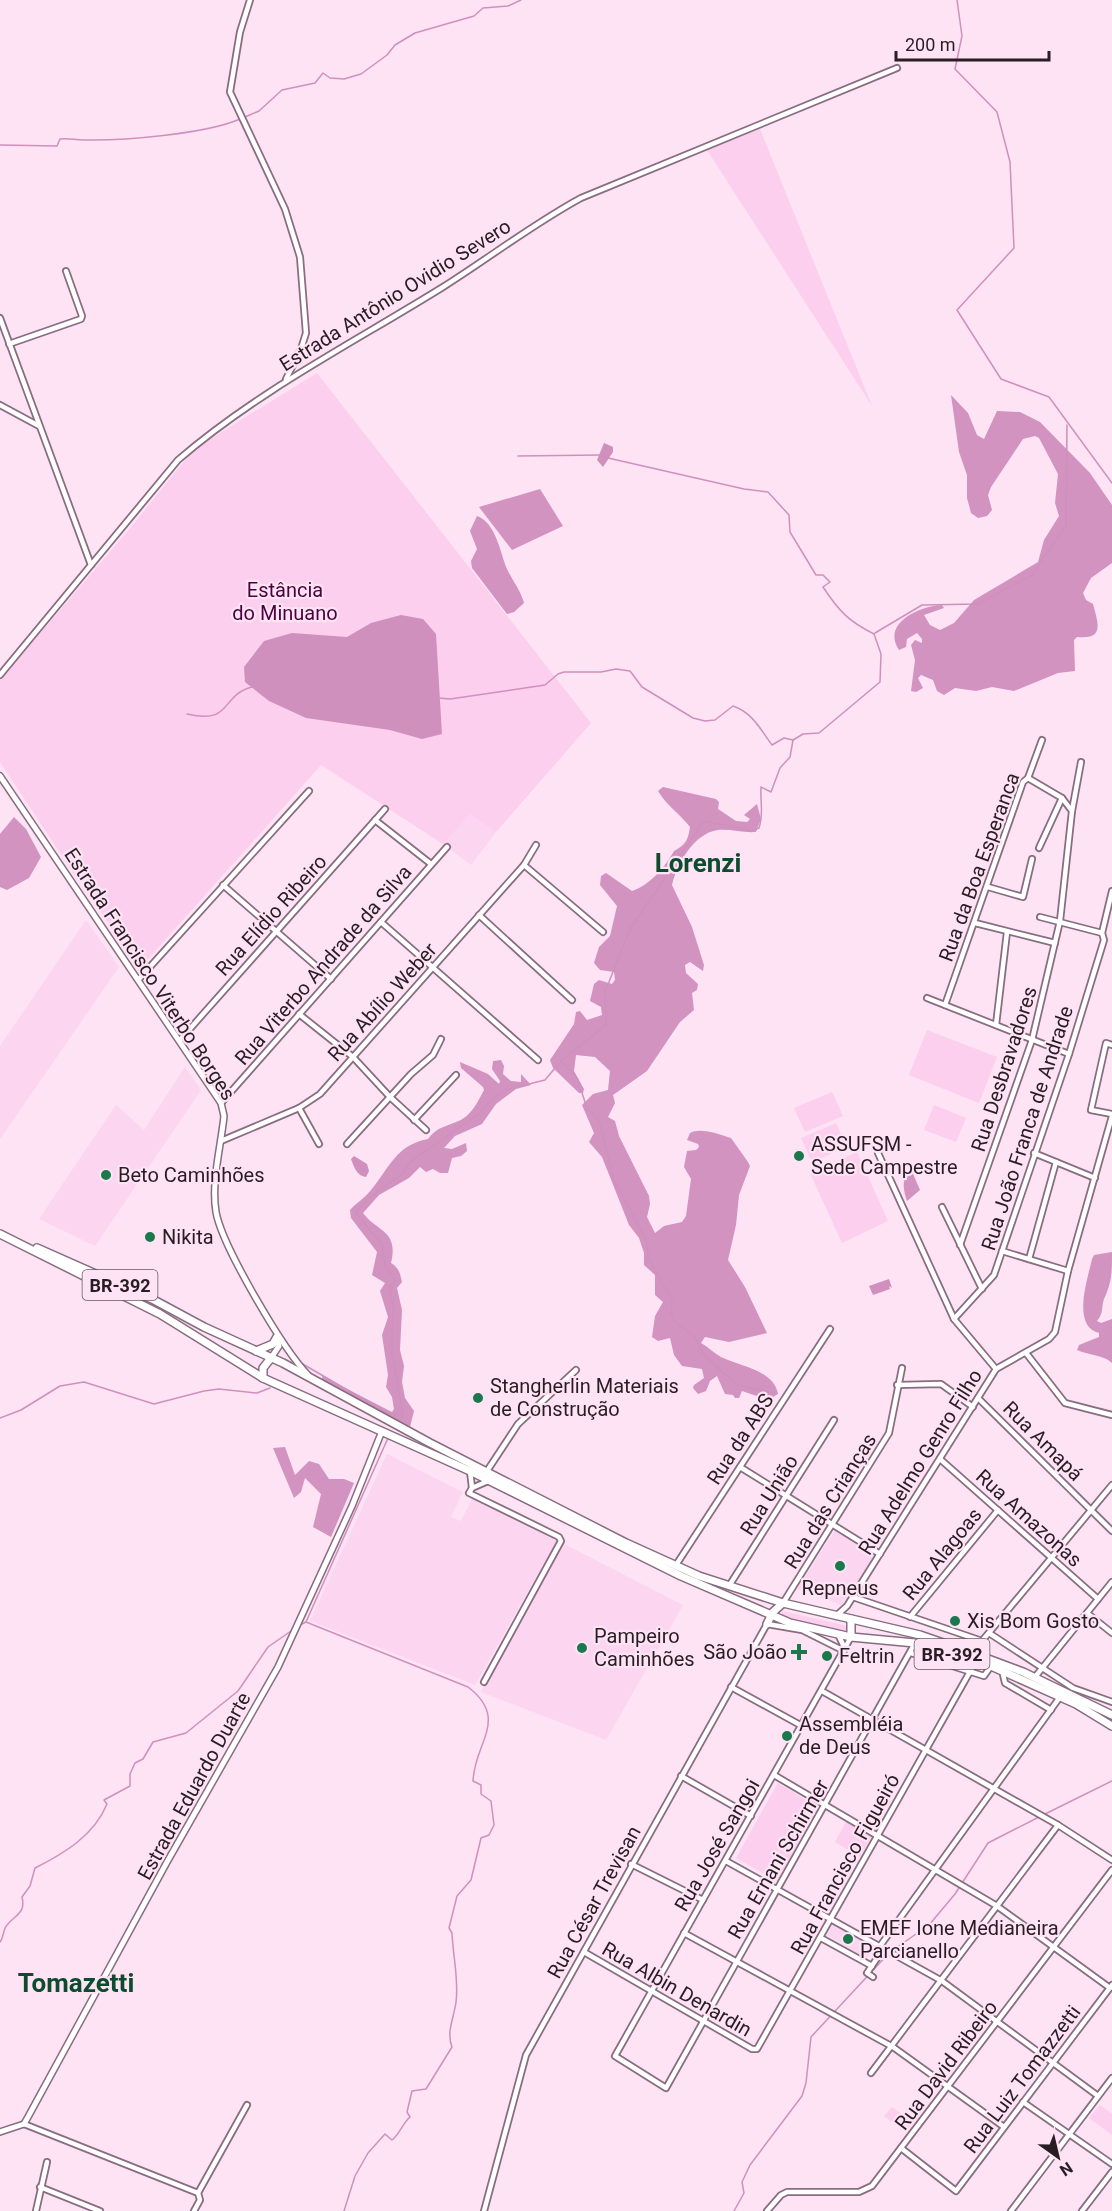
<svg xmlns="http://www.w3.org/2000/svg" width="1112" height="2211" viewBox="0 0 1112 2211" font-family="Roboto,sans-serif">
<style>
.built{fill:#fcd5f0}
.green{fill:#fbcfed}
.forest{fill:#d293c0}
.water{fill:#cf90bd}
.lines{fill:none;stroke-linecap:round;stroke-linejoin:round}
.stream{stroke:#cf90bd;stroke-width:1.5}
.minor-casing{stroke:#886c80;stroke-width:8}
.tertiary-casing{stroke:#886c80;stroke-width:8}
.trunk-casing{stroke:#886c80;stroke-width:10}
.minor{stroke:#fff;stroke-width:4.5}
.tertiary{stroke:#fff;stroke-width:5}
.trunk{stroke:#fff;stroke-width:7}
.poi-dot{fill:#1b774c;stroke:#fde3f4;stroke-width:2}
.labels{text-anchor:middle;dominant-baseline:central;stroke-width:4.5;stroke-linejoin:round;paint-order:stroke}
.shield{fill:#fde3f4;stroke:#695863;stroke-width:1.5}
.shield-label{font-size:18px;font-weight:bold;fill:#291d25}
.street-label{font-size:20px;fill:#291d25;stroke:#fde3f4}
.park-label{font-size:20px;fill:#4c003f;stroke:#fde3f4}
.poi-label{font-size:20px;fill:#291d25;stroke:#fde3f4;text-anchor:start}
.district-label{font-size:26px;font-weight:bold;fill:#0c4b2e;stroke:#fde3f4}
</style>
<rect width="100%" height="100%" fill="#fde3f4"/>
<!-- built -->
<g class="built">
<polygon points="470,813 496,832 471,865 443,844"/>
<polygon points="86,920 119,967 0,1139 0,1046"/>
<polygon points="185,1067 201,1090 95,1246 39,1219 116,1105 144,1130"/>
<polygon points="387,1454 463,1492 451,1517 461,1521 473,1497 557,1540 475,1685 310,1621"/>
<polygon points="836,1529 876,1554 841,1605 797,1589"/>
<polygon points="564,1544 683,1605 606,1740 481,1692"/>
<polygon points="833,1923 874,1947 865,1961 840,1947 842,1943 827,1935"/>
</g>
<!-- green -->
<g class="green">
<polygon points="760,129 872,406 707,150"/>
<polygon points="317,373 591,723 496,832 470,814 443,844 321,765 140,968 86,891 84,880 76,877 0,762 0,680 132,526 194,449"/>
<polygon points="927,1030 997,1057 979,1103 909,1075"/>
<polygon points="832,1092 843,1116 805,1132 794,1108"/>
<polygon points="934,1105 966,1118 956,1142 924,1130"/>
<polygon points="836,1123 847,1147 812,1162 801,1138"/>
<polygon points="857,1152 888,1221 842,1243 810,1173"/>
<polygon points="782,1611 848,1626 849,1629 844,1631 782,1617"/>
<polygon points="778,1783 819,1808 777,1881 736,1858"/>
<polygon points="847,1820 873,1834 860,1857 835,1842"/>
<polygon points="1100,2105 1112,2114 1112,2135 1089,2118"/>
<polygon points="892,2107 912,2122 905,2132 884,2116"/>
</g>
<!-- forest -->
<g class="forest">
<path d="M951,395L968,413L977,435L984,439L997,411L1020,412L1040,422L1090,473L1112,505V563L1091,578L1083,593L1086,600L1093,604C1098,623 1105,640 1077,637L1074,640L1075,671L1058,673L1014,691L992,687L976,691L955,688L944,695L937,691L933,680L921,675L918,678L923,688L916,692L911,691L915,660L911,645L915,640L922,643V639L917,633L907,639L906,647L899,650C881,623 920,606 942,605L944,608L924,615L930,625L940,630L954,623L974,600L1038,562L1044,540L1059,516L1055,503L1058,474L1039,438L1035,436L1023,439L991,487L988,495L992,510L987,516L978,518L971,513L967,498V475L959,452Z"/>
<polygon points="540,489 563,526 512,550 479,507"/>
<path d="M477,516C496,523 500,552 507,569C512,580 521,591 524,603L514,612L507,614L472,568L471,561L477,549L470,531Z"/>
<path d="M663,787L716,799L719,802L718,809L736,821L747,822L750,819L744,815L757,804L761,819L756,832C743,833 731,829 718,830C694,833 677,864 672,885L692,927L704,965L703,971L690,962L685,965L686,973L698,984L697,990L692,993L694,1010L680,1022L647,1071L613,1095L615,1103L608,1117L615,1121L619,1136L649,1196L650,1204L647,1217L655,1233L664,1226L682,1222L686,1216L691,1179L684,1167L687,1151L696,1150L699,1147L698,1144L687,1140L690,1133C700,1127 719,1134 731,1138L748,1162L750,1166L739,1195L736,1225L728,1260L745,1287L767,1333L729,1342L705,1337L701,1343C708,1347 714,1353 721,1357C739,1366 774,1370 778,1394L768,1400L742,1391L739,1398H735L733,1395L725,1394L717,1376L710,1381L706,1391L698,1394L693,1388L694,1385L704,1378L702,1369L682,1366L674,1355L670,1338L658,1341L652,1337L655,1316L663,1302L655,1295V1275L644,1265V1253L639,1238L629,1225L602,1157L589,1142L594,1133L582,1105L593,1094L608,1090L610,1071L595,1057L576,1055L574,1071L584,1089L583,1093H579L553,1068L550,1060L574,1024L576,1012L580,1011L587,1020L602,1015L601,1007L590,1001L594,984L599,980L612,984L615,980L614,972L600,970L594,963L599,947L610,936L617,906L600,885L601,876L606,873L632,891C650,885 665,867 674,851C685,845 688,841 690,827C680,814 667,806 658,791Z"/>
<polygon points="14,817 26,829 41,857 29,878 7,890 0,887 0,834"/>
<path d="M501,1060L504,1066L503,1074L511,1081L521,1082V1074L531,1085L516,1089L496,1104L482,1124L455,1136L444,1148L452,1149L466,1143L467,1151L461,1156L452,1158L448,1173H440L433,1169L426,1172L420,1167L409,1178L379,1195L363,1213C377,1232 399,1230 391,1263C399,1268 400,1273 402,1282L397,1288L402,1310L400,1350L404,1366L402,1382L405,1398L414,1411L410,1427L404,1425L323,1384L322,1376L388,1410L392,1412L394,1409L392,1397L386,1387L388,1375L382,1335L388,1317L380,1291L385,1283L372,1275L377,1252L351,1218L350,1210C356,1203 365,1198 371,1190C390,1167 396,1145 428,1139C436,1128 444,1127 456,1122C471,1117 477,1103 484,1090L483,1087L461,1068L460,1062L488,1074L499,1084L500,1081L492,1069L493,1061Z"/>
<path d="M911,1169L920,1190L907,1201C903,1189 901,1178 911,1169Z"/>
<path d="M1112,1252C1112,1272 1112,1282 1104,1299C1101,1307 1104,1313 1097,1321L1101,1323L1112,1319V1363C1104,1355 1088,1355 1077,1350L1079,1345L1099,1337V1333C1071,1326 1088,1278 1092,1259L1094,1255Z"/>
<polygon points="285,1447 295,1475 309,1461 319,1464 329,1479 344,1479 354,1483 331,1537 313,1527 321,1494 305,1478 301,1492 294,1498 273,1448"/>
</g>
<!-- water -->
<g class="water">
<polygon points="604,443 613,447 613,452 603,467 597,460"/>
<polygon points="401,615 423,619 436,634 442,734 422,739 390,730 306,718 269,701 245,682 244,667 264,641 292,633 347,637 371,623"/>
<path d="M354,1156L367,1164L369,1171L366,1177C357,1176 354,1167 351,1159Z"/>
<polygon points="889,1279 892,1288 889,1286 890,1289 873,1295 869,1286"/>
</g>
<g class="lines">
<!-- stream -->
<g class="stream">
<polyline points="957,0 962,36 955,69 997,112 1010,162 1014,248 957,310 1001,379 1049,397 1112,483"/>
<polyline points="245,117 259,111 282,90 315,83 323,73 330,78 344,79 361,74 387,55 395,45 415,33 474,16 483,8 508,6 521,0"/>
<path d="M0,145L57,146L60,139C68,138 75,140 83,140C122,141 206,134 240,119"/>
<polyline points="518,456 601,455"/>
<polyline points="875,633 922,605 978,604 1032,575 1066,526 1067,425"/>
<path d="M439,698L450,699L545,685L558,674L564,672H601L616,669L630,671L642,687L693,718L705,721L715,720L733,706C752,712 761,730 772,745L784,738L793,740"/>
<path d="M187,714C233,725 220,695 252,687"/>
<polyline points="561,1061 577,1078 587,1108 599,1120 614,1180 647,1242 648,1258 672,1300 671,1313 676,1323 694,1336 705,1356 737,1385 774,1393"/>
<polyline points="301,1363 387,1413 402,1415"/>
<polyline points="0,1418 21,1410 60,1386 84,1382 154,1404 204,1391 219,1389 257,1393 270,1388"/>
<path d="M398,1422L403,1415L392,1353L393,1307L390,1287L395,1280L386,1268L381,1243L356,1213L369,1198L402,1174L411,1161L480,1113L491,1100L505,1090L545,1080L561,1061L606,1025L605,992L630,929L704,821L751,831L759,828C764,813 760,803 761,787L771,792L780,768L790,757L793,740L803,734L819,733L880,682L881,654L874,634C848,621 839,611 823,587L830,582L823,575H816L790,532L789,515L768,492L744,489L608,458"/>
<path d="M306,1622L468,1687C510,1719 474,1743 473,1781L481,1785V1794L491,1801L494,1825L489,1835L481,1838L471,1880L457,1896L449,1928L452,1933C453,1957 459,1980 456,2002C454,2018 446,2032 452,2047L426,2089L412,2091L407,2112L410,2117C402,2124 400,2134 392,2140L385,2134L368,2153L355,2176L344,2211"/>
<polyline points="300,1625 306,1622 388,1438"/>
<polyline points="1043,1815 1112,1781"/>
<path d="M0,1942C4,1937 3,1929 7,1925C16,1914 26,1913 22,1897L30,1886L35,1868C63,1854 94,1836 107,1804L104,1800L130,1786V1774L135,1763L143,1759L153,1742L186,1733L238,1691L268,1647L291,1631"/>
<polyline points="893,1950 929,1925 955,1894 988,1843 1039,1817"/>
<polyline points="734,2211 744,2193 742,2182 750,2165 802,2096 806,2083 811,2037 889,1953"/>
</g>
<defs>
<g id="minor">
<polyline points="250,0 240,32 230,92 285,209 300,257 306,333 301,349 286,379"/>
<polyline points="0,318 91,565"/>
<polyline points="9,344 81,319 82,316 66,271"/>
<polyline points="0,405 39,426"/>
<path d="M0,675L178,460C258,391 353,343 443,287C489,258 533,224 581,198L897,68"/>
<polyline points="1072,811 1081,762"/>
<polyline points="375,820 431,864"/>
<polyline points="1039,848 1062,798"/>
<polyline points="524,865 603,932"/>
<polyline points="223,885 331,979"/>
<polyline points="988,887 1023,897 1032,859"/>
<polyline points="479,915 572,1000"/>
<polyline points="1040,917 1102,933"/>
<polyline points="381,922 538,1060"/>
<polyline points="975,923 1055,943"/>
<polyline points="139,979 309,791"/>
<polyline points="927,998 1069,1054"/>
<polyline points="945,1005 1023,782 1028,778 1042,740"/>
<polyline points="299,1014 353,1057 390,1097 426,1130"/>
<polyline points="996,1025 1007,932"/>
<polyline points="180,1040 385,809"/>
<polyline points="1112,1045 1106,1043 1091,1110 1112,1114"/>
<polyline points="221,1103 447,847"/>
<polyline points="299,1108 319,1144"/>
<polyline points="414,1120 456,1075"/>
<polyline points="221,1141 299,1108 320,1094 524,865 536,845"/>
<polyline points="347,1144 411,1074 433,1055 441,1039"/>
<polyline points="878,1153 954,1319 996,1369"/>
<polyline points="1034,1153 1095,1178"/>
<polyline points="942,1207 982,1289"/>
<polyline points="960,1245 1032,1040 1060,921 1072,811 1062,798 1028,778"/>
<polyline points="1002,1251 1068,1271"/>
<polyline points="1029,1259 1056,1162"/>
<polyline points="954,1319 994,1275 1069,1054 1104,940 1102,933 1112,891"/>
<polyline points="1026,1353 1065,1403 1112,1415"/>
<polyline points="897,1385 941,1384 973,1407"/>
<polyline points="978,1398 1112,1531"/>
<polyline points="940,1459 1098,1599"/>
<polyline points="740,1467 880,1554"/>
<polyline points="470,1471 472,1488 469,1493 559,1537 561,1541 484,1682"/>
<polyline points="487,1471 518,1424 576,1370"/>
<polyline points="472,1488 488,1481"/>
<polyline points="676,1565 830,1329"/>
<polyline points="729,1586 834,1420"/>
<polyline points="853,1597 982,1641"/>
<polyline points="783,1603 889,1433 902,1368"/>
<polyline points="1087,1613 1112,1633"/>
<polyline points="836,1616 847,1606 996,1369 1049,1339 1055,1332 1068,1271 1112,1116"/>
<polyline points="910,1617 998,1510"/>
<polyline points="989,1633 1073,1688 1112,1702"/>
<polyline points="838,1634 845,1649"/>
<polyline points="851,1637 615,2056 666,2088 915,1643"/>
<polyline points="911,1653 984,1676 991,1666"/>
<polyline points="972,1653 1112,1485"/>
<polyline points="1002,1670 1005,1683 1051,1710"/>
<polyline points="1035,1677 1112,1582"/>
<polyline points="731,1687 802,1726"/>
<polyline points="822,1691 1058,1825 1112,1860"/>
<polyline points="774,1775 997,1906 1110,1988"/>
<polyline points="681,1776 751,1816"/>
<polyline points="726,1861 942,1981 1098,2096"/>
<polyline points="631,1864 703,1900"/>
<polyline points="684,1933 893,2047 1004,2127"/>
<polyline points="821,1938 872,1966"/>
<polyline points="880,1946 1060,1697"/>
<polyline points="584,1952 752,2049 757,2049 976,1661"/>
<polyline points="873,1977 867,1973 884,1948"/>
<polyline points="871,2073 1058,1825"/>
<polyline points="1023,2102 1112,2164"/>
<polyline points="24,2124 198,2193 200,2200 194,2211"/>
<polyline points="901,2148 956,2191 1112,1985"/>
<polyline points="40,2187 100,2211"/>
<polyline points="198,2193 247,2105"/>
<polyline points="36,2211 47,2162"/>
<polyline points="484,2211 526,2055 767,1624 802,1630 844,1651"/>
<polyline points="767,2211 781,2195 787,2192 859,2192 872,2186 1112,1870"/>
<polyline points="1011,2211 1112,2078"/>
<polyline points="1082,2211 1112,2172"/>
</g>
<g id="tertiary">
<path d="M0,776L221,1103L224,1116C221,1146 211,1182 216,1212C222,1246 283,1349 308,1375"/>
<polyline points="271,1358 279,1346 277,1338"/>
<polyline points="0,2132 24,2124 28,2117 167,1862 278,1667 352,1506 382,1431"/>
</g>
<g id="trunk">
<polyline points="0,1234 160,1314 263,1378 470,1471 681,1576 790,1623 851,1637 915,1643 991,1666 1076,1704 1112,1726"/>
<polyline points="37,1248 152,1299 204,1327 283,1363 430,1443 626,1543 699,1576 783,1603 920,1635 972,1653 1023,1672 1112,1715"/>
<polyline points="256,1351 273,1344 277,1337"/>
<polyline points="263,1378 263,1368 271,1358"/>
<polyline points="767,1624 773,1612 783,1603"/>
<polyline points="851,1637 851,1619"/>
</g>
</defs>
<!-- minor casing -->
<use href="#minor" class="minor-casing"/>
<!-- tertiary casing -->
<use href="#tertiary" class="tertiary-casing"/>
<!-- trunk casing -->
<use href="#trunk" class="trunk-casing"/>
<!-- minor -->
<use href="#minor" class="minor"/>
<!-- tertiary -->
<use href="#tertiary" class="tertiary"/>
<!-- trunk -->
<use href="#trunk" class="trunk"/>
</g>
<!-- markers -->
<g class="poi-dot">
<circle cx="799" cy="1156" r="6"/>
<circle cx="106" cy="1175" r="6"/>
<circle cx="150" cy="1237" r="6"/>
<circle cx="478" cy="1398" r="6"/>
<circle cx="840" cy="1566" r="6"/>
<circle cx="955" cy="1621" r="6"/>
<circle cx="582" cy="1648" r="6"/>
<path d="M796 1643h6v6h6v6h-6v6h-6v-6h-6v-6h6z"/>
<circle cx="827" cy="1656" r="6"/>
<circle cx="787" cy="1736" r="6"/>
<circle cx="848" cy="1939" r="6"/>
</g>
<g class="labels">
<!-- shield labels -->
<g class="shield">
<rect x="82.5" y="1270" width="75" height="30" rx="4.5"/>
<rect x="914.5" y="1639" width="75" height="30" rx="4.5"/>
</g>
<g class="shield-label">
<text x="120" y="1285">BR-392</text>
<text x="952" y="1654">BR-392</text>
</g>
<!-- street labels -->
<g class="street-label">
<text transform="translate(395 295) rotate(-32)">Estrada Antônio Ovidio Severo</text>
<text transform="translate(979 867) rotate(-70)">Rua da Boa Esperanca</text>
<text transform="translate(271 915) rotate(-48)">Rua Elídio Ribeiro</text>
<text transform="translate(323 965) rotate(-49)">Rua Viterbo Andrade da Silva</text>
<text transform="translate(150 974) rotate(57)">Estrada Francisco Viterbo Borges</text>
<text transform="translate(382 1002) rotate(-48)">Rua Abílio Weber</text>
<text transform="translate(1004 1069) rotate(-72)">Rua Desbravadores</text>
<text transform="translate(1027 1128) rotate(-72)">Rua João Franca de Andrade</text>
<text transform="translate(740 1439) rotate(-57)">Rua da ABS</text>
<text transform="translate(1043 1441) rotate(45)">Rua Amapá</text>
<text transform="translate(920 1462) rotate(-58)">Rua Adelmo Genro Filho</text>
<text transform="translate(769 1495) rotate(-58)">Rua União</text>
<text transform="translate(830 1501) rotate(-58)">Rua das Crianças</text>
<text transform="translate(1029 1518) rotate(42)">Rua Amazonas</text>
<text transform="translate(942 1554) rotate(-51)">Rua Alagoas</text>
<text transform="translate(194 1786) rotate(-61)">Estrada Eduardo Duarte</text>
<text transform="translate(717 1845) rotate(-60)">Rua José Sangoi</text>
<text transform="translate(778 1859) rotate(-60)">Rua Ernani Schirmer</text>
<text transform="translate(845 1864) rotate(-61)">Rua Francisco Figueiró</text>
<text transform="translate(594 1902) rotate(-61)">Rua César Trevisan</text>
<text transform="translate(677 1989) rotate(30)">Rua Albin Denardin</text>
<text transform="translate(946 2065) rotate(-53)">Rua David Ribeiro</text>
<text transform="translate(1022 2079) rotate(-53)">Rua Luiz Tomazzetti</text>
</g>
<!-- park labels -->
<g class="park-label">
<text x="285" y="590">Estância<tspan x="285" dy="23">do Minuano</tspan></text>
</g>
<!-- poi labels -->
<g class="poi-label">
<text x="811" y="1144">ASSUFSM -<tspan x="811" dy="23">Sede Campestre</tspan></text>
<text x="118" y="1175">Beto Caminhões</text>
<text x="162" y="1237">Nikita</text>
<text x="490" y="1386">Stangherlin Materiais<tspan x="490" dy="23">de Construção</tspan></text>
<text x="840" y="1588" text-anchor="middle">Repneus</text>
<text x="967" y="1621">Xis Bom Gosto</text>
<text x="594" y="1636">Pampeiro<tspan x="594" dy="23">Caminhões</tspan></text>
<text x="787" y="1652" text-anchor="end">São João</text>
<text x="839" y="1656">Feltrin</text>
<text x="799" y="1724">Assembléia<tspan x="799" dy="23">de Deus</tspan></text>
<text x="860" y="1928">EMEF Ione Medianeira<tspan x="860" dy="23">Parcianello</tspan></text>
</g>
<!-- district labels -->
<g class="district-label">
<text x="698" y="863">Lorenzi</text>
<text x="76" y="1983">Tomazetti</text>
</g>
</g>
<!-- north arrow -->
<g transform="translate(1058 2157) rotate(146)" stroke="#fde3f4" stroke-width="4.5" paint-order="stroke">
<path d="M0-4.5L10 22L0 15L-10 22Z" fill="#291d25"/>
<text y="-9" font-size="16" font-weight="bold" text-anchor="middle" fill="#291d25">N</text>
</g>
<!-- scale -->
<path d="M896 51v9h153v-9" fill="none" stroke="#291d25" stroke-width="3"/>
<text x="905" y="51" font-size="18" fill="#291d25" stroke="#fde3f4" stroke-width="4.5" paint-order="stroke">200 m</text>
</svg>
